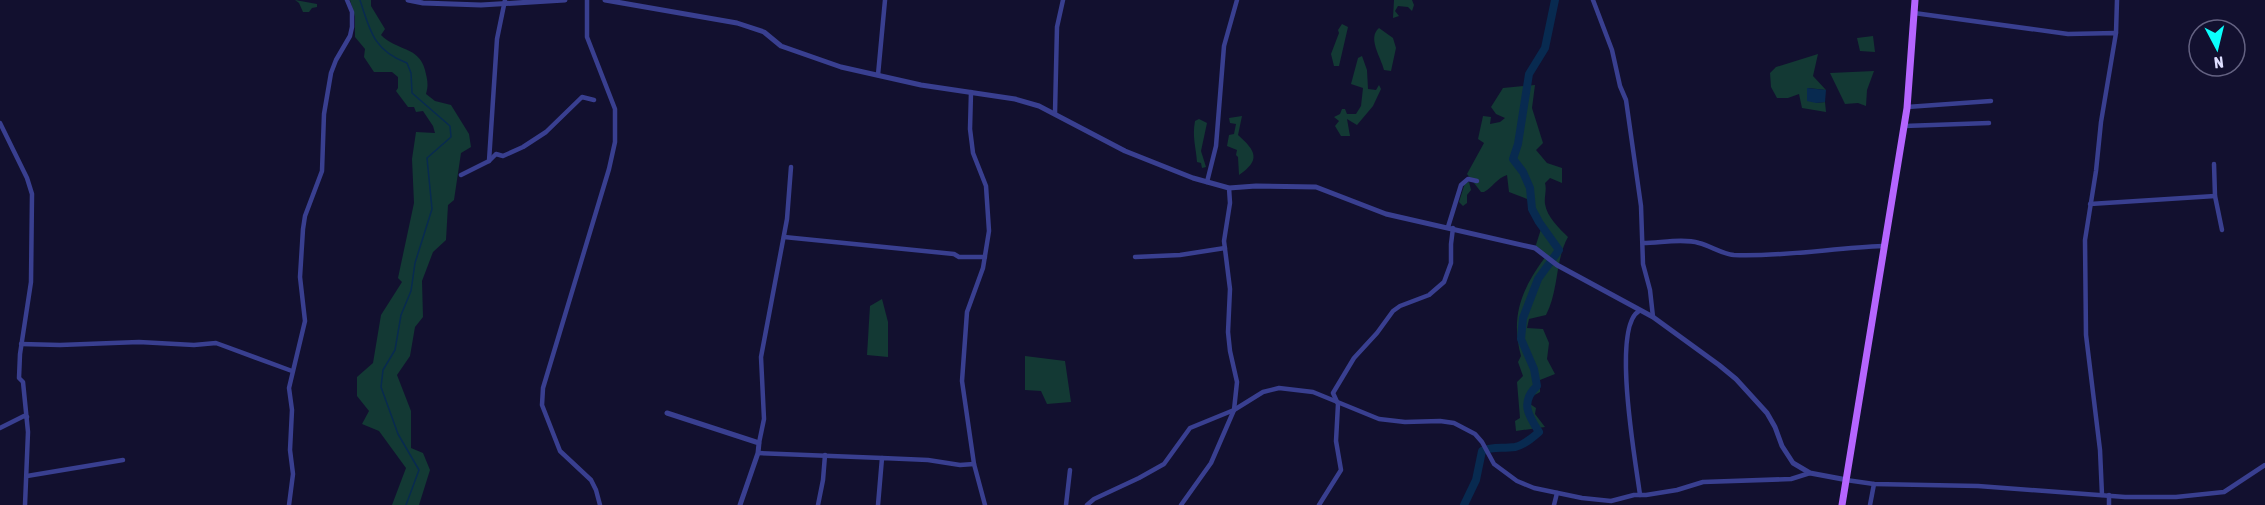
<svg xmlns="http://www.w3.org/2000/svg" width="2265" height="505" viewBox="0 0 2265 505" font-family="'Asap Condensed',sans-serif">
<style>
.green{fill:#133934}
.water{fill:#082a50}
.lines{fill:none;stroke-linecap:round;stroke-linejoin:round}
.stream{stroke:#082a50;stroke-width:1.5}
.river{stroke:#082a50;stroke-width:8}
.minor{stroke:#393f90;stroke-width:4.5}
.tertiary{stroke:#393f90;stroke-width:5}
.primary{stroke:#b565ff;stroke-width:7}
</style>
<rect width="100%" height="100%" fill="#12102f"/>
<!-- green -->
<g class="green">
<polygon points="295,0 317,4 317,7 312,8 309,12 303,12 299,3"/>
<path d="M350,0H371V6L385,29L381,35C396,51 419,46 425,70C427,79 429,84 426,94L435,101L451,105L469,134L471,147L461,153L454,200L448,205L446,240L433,252L422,281L423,317L415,327L410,356L397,375L411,411V448L423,453L430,470L419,505H392L406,468L379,431L362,424L369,411L357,396V377L373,363L381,315L402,282L398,278L414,203L412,159L416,132L435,133L433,126L423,111L416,112L414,107H408L396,91L398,88V77L392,72H374L364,57L365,49L355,37V17Z"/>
<polygon points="1394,0 1412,0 1414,5 1412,11 1408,7 1398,6 1395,11 1399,16 1393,18"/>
<polygon points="1342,24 1348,27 1339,66 1334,66 1331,54 1339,33 1338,30"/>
<path d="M1379,28L1393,38L1396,48L1391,71L1384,70C1381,57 1367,38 1379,28Z"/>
<polygon points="1873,36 1875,52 1860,51 1857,38"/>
<polygon points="1818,54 1813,76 1826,90 1808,88 1816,103 1825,102 1826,112 1802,108 1799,94 1788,98 1777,98 1771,87 1770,73 1776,67"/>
<polygon points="1362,56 1367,70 1368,89 1376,90 1379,85 1381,89 1373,106 1357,125 1347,119 1350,136 1341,136 1335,126 1339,121 1334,117 1340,114 1342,109 1345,109 1347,114 1356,114 1361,106 1363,88 1351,84 1358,58"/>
<polygon points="1874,71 1867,90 1866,106 1858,103 1845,104 1830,73"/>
<path d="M1535,85L1532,108L1543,143L1536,150L1547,163L1562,168V183L1550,178L1545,183C1547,190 1544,197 1545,204C1547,217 1559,228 1568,237C1555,260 1559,290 1546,315L1529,319L1527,328L1543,329L1549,343L1547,359L1555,374L1540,380V392L1533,396L1530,404L1536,408L1535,414L1545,427L1516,431L1515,421L1520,418L1517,382L1523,376L1518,362L1521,356C1510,316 1522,288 1546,256L1535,248L1541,229L1527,199L1509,192L1507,175C1497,178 1493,187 1484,192H1481L1467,174L1484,143L1478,139L1483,116L1491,117L1490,124L1500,122L1505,118L1496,114L1491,107L1503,88Z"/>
<path d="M1242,116L1238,135C1256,151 1261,160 1239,175L1238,157L1236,155L1237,150L1227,146L1229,135L1234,134L1236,124L1230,123L1229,118Z"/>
<path d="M1199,119L1207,123L1201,151L1206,167L1202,168L1201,163L1197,162C1196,147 1192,137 1195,121Z"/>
<polygon points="1469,182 1471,190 1467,195 1467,203 1463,206 1459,202 1465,183"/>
<polygon points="882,299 888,322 888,357 867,355 870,306"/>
<polygon points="1025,356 1065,361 1071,402 1047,404 1041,391 1025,390"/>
</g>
<!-- water -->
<polygon class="water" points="1807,88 1826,90 1825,102 1816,103 1807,101"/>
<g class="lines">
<!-- stream -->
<path class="stream" d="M360,0C370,31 374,51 407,63L411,73L412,93L450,126L451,137L427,158L432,209L415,263L411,291L401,315L395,350L383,370L381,387L398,434L419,470L406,505"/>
<!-- river -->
<path class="river" d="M1464,505L1476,480L1482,451C1493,446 1502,449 1515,447C1524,445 1532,438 1539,432C1528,415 1520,402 1537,386L1534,369L1521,339L1523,318L1538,279L1559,250L1539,222L1532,209L1530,188L1523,172L1513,159L1518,144L1529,74L1545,48L1555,0"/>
<!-- minor -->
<g class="minor">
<polyline points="587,0 587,37 615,109 615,142 609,169 543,388 542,405 560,451 591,480 596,490 600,505"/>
<polyline points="1593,0 1612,50 1620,86 1626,100 1641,206 1643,264 1650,290 1653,317"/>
<polyline points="1914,13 2068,34 2116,33 2101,122 2096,171 2085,240 2086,335 2100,450 2102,495"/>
<polyline points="2116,33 2117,0"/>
<polyline points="878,75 885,0"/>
<polyline points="971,92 970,129 973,153 986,186 989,231 983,268 967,312 962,381 974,464 985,505"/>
<polyline points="1907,107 1991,101"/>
<polyline points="1055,113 1057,27 1063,0"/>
<polyline points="0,123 27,178 32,194 31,282 20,354 19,378 23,382 28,432 25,505"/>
<polyline points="1904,126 1989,123"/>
<polyline points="489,161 496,154 503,156 523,147 546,132 582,97 594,100"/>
<polyline points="2214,164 2215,196 2222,230"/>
<polyline points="461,175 489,161 497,39 505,0"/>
<polyline points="1207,182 1216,146 1224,46 1237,0"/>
<polyline points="2090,204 2215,196"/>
<polyline points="1448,227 1461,185 1468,179 1477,181"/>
<polyline points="784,237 954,254 959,257 985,257"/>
<path d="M1643,243C1660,243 1683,238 1699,243C1711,246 1722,254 1734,255C1784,257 1833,248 1883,246"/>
<polyline points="1135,257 1180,255 1225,248"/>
<path d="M1639,311C1611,327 1636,464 1640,495"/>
<polyline points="21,344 60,345 139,342 194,345 216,343 292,371"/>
<polyline points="0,428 24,416 27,417"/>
<polyline points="759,443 764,419 761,357 787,219 791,167"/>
<polyline points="758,453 882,458"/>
<polyline points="27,476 123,460"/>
<polyline points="1846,480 1874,484 1978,486 2125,497 2176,497 2224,492 2265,465"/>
<polyline points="289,505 293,474 290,450 292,410 289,388 305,321 300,277 303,229 305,216 322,171 324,114 331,73 336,60 350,36 352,27 352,12 347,0"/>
<polyline points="818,505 823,480 825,455"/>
<polyline points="878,505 882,458 928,460 960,465 974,464"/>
<polyline points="1066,505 1070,470"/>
<polyline points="1087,505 1094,499 1139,478 1164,464 1190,428 1234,410 1263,392 1279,388 1313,392 1379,419 1405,422 1440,421 1454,423 1475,434 1482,442 1494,464 1517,481 1534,488 1582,498 1611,501 1634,495 1646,495 1677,490 1703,482 1791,479 1810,473"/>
<polyline points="1181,505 1211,463 1234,410 1237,382 1230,351 1228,332 1230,289 1224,241 1230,203 1229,188"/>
<polyline points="1319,505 1341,470 1336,441 1338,404 1333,393 1354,358 1377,333 1393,311 1400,306 1429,295 1444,282 1451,263 1451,244 1453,228"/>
<polyline points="1554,505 1557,493"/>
<polyline points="1870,505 1874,484"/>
<polyline points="2109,505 2109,495"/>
</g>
<!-- tertiary -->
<g class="tertiary">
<polyline points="408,0 423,3 481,5 565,0"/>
<polyline points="605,0 737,23 764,32 781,46 841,67 921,85 1015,99 1039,106 1125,151 1193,178 1229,188 1256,186 1316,187 1386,214 1535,248 1557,265 1653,317 1719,365 1736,379 1767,413 1775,427 1782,446 1793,463 1810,473 1842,479"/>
<polyline points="667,413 759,443 758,453 740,505"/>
</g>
<!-- primary -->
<polyline class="primary" points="1842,505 1907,108 1915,0"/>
</g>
<!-- north arrow -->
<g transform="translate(2217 48) rotate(173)"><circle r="28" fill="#12102f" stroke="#646282" stroke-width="1.5"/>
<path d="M0-4.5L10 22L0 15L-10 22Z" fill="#0afffd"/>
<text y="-9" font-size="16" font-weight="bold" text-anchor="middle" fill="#dedeff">N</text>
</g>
</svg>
